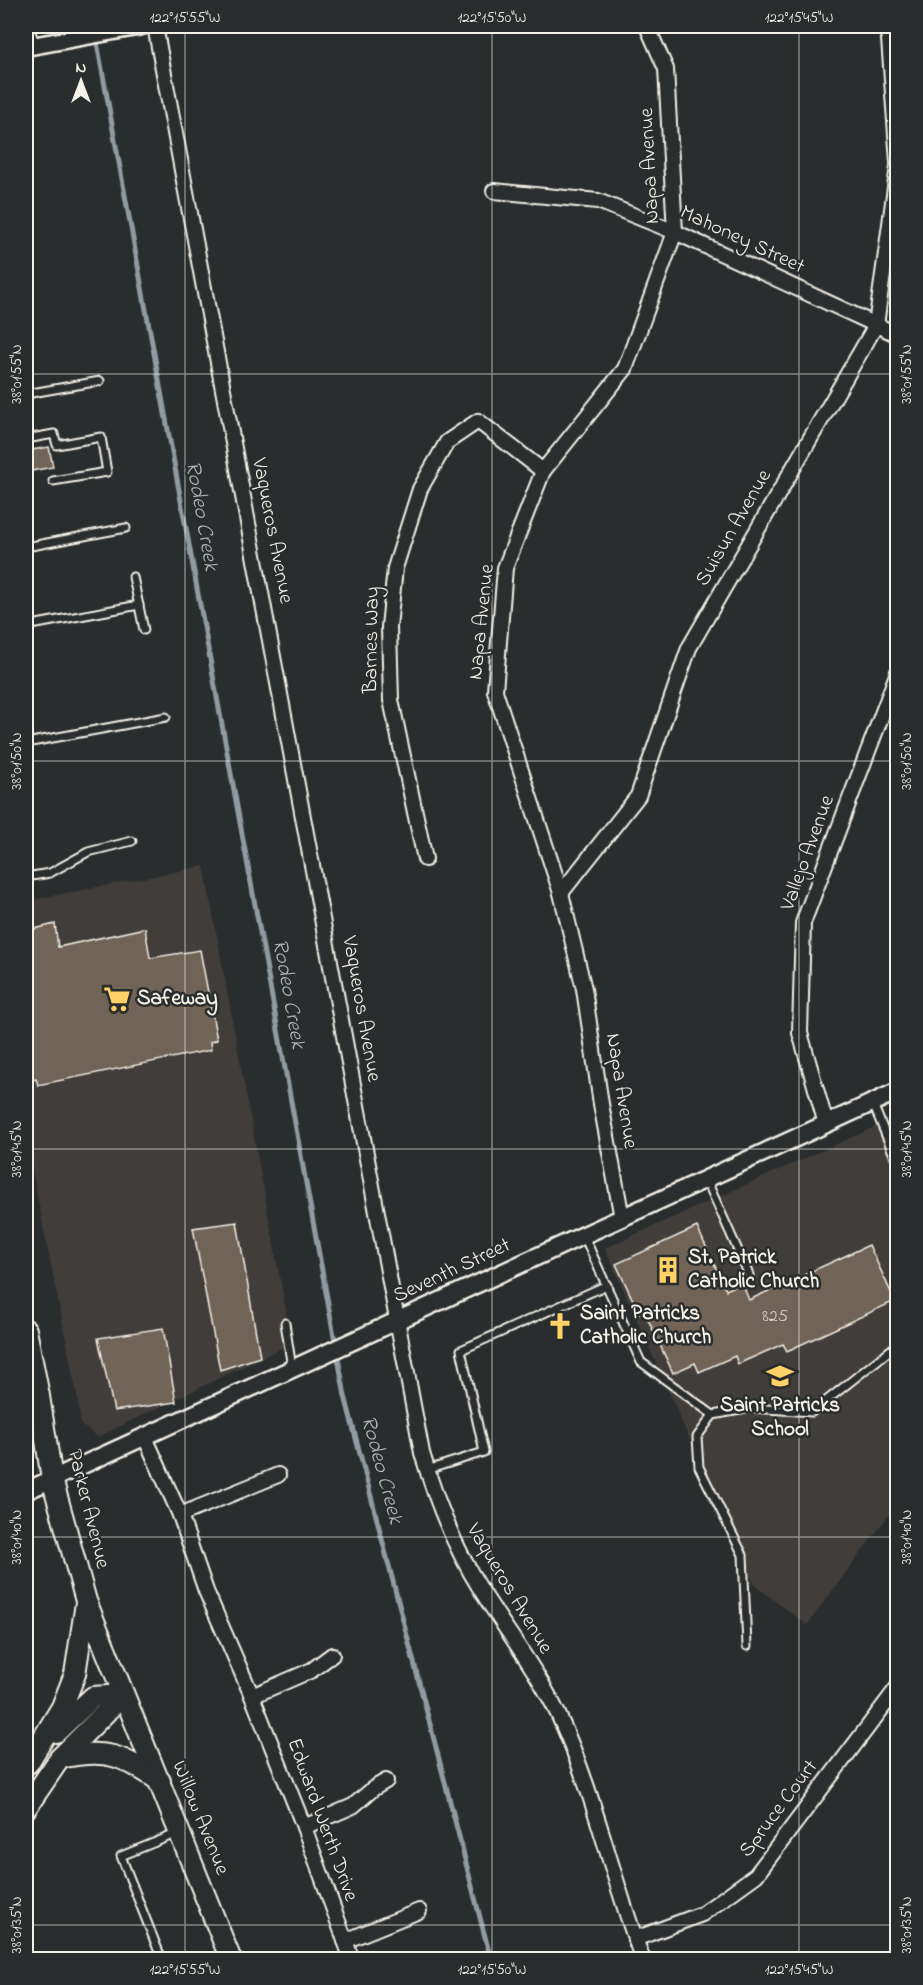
<svg xmlns="http://www.w3.org/2000/svg" width="923" height="1985" viewBox="0 0 923 1985" font-family="'Indie Flower',sans-serif">
<style>
.built{fill:#3f3d3a}
.lines{fill:none;stroke-linecap:round;stroke-linejoin:round}
.stream{stroke:#919ba1;stroke-width:5}
.building{fill:#716357;stroke:#f4f1e8;stroke-width:1.5}
.service-casing{stroke:#f4f1e8;stroke-width:11}
.minor-casing{stroke:#f4f1e8;stroke-width:18}
.tertiary-casing{stroke:#f4f1e8;stroke-width:21}
.secondary-casing{stroke:#f4f1e8;stroke-width:24}
.service{stroke:#2a2d2e;stroke-width:7}
.minor{stroke:#2a2d2e;stroke-width:14}
.tertiary{stroke:#2a2d2e;stroke-width:16}
.secondary{stroke:#2a2d2e;stroke-width:20}
.ticks{fill:none;stroke:#f4f1e8;stroke-width:1.5;stroke-opacity:0.45}
.labels{text-anchor:middle;dominant-baseline:central;stroke-width:5;stroke-linejoin:round;paint-order:stroke}
.number-label{font-size:18px;fill:#d3cec4}
.street-label{font-size:21px;fill:#f4f1e8;stroke:#2a2d2e}
.poi-label{font-size:21px;font-weight:bold;fill:#f4f1e8;stroke:#2a2d2e;text-anchor:start}
.water-label{font-size:22px;font-style:italic;fill:#b2b8b8;stroke:#2a2d2e}
.neatline{fill:none;stroke:#f4f1e8;stroke-width:2}
.ticks-label{font-size:15px;text-anchor:middle;fill:#f4f1e8}
</style>
<rect width="100%" height="100%" fill="#2a2d2e"/>
<filter id="ink" filterUnits="userSpaceOnUse"><feTurbulence type="fractalNoise" baseFrequency=".0167" numOctaves="2"/><feDisplacementMap in="SourceGraphic" scale="12" xChannelSelector="R" yChannelSelector="G"/><feConvolveMatrix kernelMatrix="1 2 1 2 8 2 1 2 1" color-interpolation-filters="sRGB"/></filter>
<g filter="url(#ink)">
<!-- built -->
<g class="built">
<polygon points="204,866 292,1343 98,1437 81,1425 78,1401 26,1140 26,901"/>
<polygon points="897,1117 897,1504 807,1625 754,1585 605,1248"/>
</g>
<g class="lines">
<!-- stream -->
<polyline class="stream" points="94,26 345,1396 491,1960"/>
</g>
<!-- building -->
<g class="building">
<polygon points="49,447 53,467 26,472 26,451"/>
<polygon points="55,924 58,947 145,928 150,958 200,950 217,1040 210,1042 211,1050 38,1085 36,1079 26,1081 26,931"/>
<polygon points="237,1222 260,1357 220,1370 193,1228"/>
<polygon points="697,1227 726,1290 742,1283 749,1300 869,1245 895,1301 787,1351 783,1344 738,1364 735,1356 699,1372 695,1363 673,1373 644,1311 639,1313 616,1264"/>
<polygon points="163,1328 176,1402 114,1411 98,1338"/>
</g>
<g class="lines">
<defs>
<g id="service">
<polyline points="29,26 36,46"/>
<polyline points="26,394 100,381"/>
<polyline points="26,439 54,434 57,445 101,437 107,472 53,481"/>
<polyline points="26,547 126,528"/>
<polyline points="133,577 144,630"/>
<polyline points="26,626 139,605"/>
<polyline points="26,726 28,743"/>
<polyline points="26,743 166,717"/>
<polyline points="26,793 27,802 26,802"/>
<polyline points="26,877 50,873 88,852 132,841"/>
<polyline points="873,1104 898,1165"/>
<polyline points="706,1179 749,1275"/>
<polyline points="584,1236 641,1362 713,1415 751,1408 812,1412 898,1344"/>
<polyline points="285,1323 292,1368"/>
<polyline points="713,1415 697,1437 699,1467 743,1555 747,1646"/>
<polyline points="427,1470 484,1452 461,1350 607,1285"/>
<polyline points="162,1960 121,1856 178,1833"/>
</g>
<g id="minor">
<path d="M155,26L422,1453C436,1501 454,1547 481,1590C507,1632 537,1670 558,1714C595,1793 612,1879 643,1960"/>
<polyline points="886,26 889,39 898,162"/>
<polyline points="494,191 598,201 675,232 898,335"/>
<polyline points="425,859 391,700 389,627 395,568 420,489 447,442 478,421 543,471"/>
<polyline points="561,893 638,796 689,648 876,325 898,166"/>
<polyline points="826,1124 800,1033 803,923 898,672"/>
<polyline points="622,1218 601,1104 584,989 561,893 495,691 505,568 543,471 625,369 675,232 666,69 647,26"/>
<polyline points="145,1437 180,1515 206,1591 252,1696 304,1827 352,1960"/>
<polyline points="180,1515 278,1475"/>
<polyline points="252,1696 312,1670 332,1655"/>
<polyline points="304,1827 353,1806 374,1788 386,1781"/>
<polyline points="635,1939 702,1914 756,1875 898,1687"/>
<polyline points="345,1941 419,1911"/>
</g>
<g id="tertiary">
<polyline points="26,47 142,26"/>
<polyline points="26,1491 898,1091"/>
</g>
<g id="secondary">
<polyline points="26,1330 39,1396 52,1479 86,1601 231,1960"/>
<polyline points="56,1732 93,1697 123,1695"/>
<path d="M60,1758C108,1748 120,1755 160,1781"/>
<polyline points="28,1763 62,1707 75,1674 86,1603"/>
<polyline points="26,1808 60,1758 123,1695"/>
</g>
</defs>
<!-- service casing -->
<use href="#service" class="service-casing"/>
<!-- minor casing -->
<use href="#minor" class="minor-casing"/>
<!-- tertiary casing -->
<use href="#tertiary" class="tertiary-casing"/>
<!-- secondary casing -->
<use href="#secondary" class="secondary-casing"/>
<!-- service -->
<use href="#service" class="service"/>
<!-- minor -->
<use href="#minor" class="minor"/>
<!-- tertiary -->
<use href="#tertiary" class="tertiary"/>
<!-- secondary -->
<use href="#secondary" class="secondary"/>
</g>
</g>
<!-- ticks -->
<path class="ticks" d="M185,26V1960M492,26V1960M799,26V1960M26,374H898M26,761H898M26,1149H898M26,1537H898M26,1925H898"/>
<!-- icons -->
<defs>
<symbol id="supermarket-bare" viewBox="-9 -9 18 18"><path d="M-6-5.5h2.5l.6 2H6L4.5 2H-2.5L-4.4-4H-6ZM-1.5 3.2a1.3 1.3 0 1 0 .1 0ZM3 3.2a1.3 1.3 0 1 0 .1 0Z" fill="#ffd166" stroke="#2a2d2e" stroke-width="2.5" paint-order="stroke"/></symbol>
<symbol id="building-bare" viewBox="-9 -9 18 18"><path d="M-4-6H4V6H1V3H-1V6H-4ZM-2.5-4.3h1.7v1.8h-1.7ZM.8-4.3h1.7v1.8H.8ZM-2.5-1h1.7V.8h-1.7ZM.8-1h1.7V.8H.8Z" fill="#ffd166" stroke="#2a2d2e" stroke-width="2.5" paint-order="stroke"/></symbol>
<symbol id="church-bare" viewBox="-9 -9 18 18"><path d="M-1.2-6h2.4v3.5h3.3v2.4h-3.3V6h-2.4V-.1h-3.3v-2.4h3.3Z" fill="#ffd166" stroke="#2a2d2e" stroke-width="2.5" paint-order="stroke"/></symbol>
<symbol id="school-bare" viewBox="-9 -9 18 18"><path d="M0-5L7-2L0 1L-7-2ZM-4 1L0 2.5L4 1V4Q0 6-4 4Z" fill="#ffd166" stroke="#2a2d2e" stroke-width="2.5" paint-order="stroke"/></symbol>
</defs>
<g fill-rule="evenodd">
<use href="#supermarket-bare" x="98" y="980" width="38" height="38"/>
<use href="#building-bare" x="649" y="1251" width="38" height="38"/>
<use href="#church-bare" x="541" y="1307" width="38" height="38"/>
<use href="#school-bare" x="761" y="1357" width="38" height="38"/>
</g>
<g class="labels">
<!-- number labels -->
<g class="number-label">
<text x="775" y="1317">825</text>
</g>
<!-- street labels -->
<g class="street-label">
<text transform="translate(650 166) rotate(-93)">Napa Avenue</text>
<text transform="translate(742 240) rotate(25)">Mahoney Street</text>
<text transform="translate(734 528) rotate(-60)">Suisun Avenue</text>
<text transform="translate(272 531) rotate(79)">Vaqueros Avenue</text>
<text transform="translate(482 622) rotate(-84)">Napa Avenue</text>
<text transform="translate(372 640) rotate(-89)">Barnes Way</text>
<text transform="translate(808 853) rotate(-70)">Vallejo Avenue</text>
<text transform="translate(361 1009) rotate(80)">Vaqueros Avenue</text>
<text transform="translate(621 1091) rotate(81)">Napa Avenue</text>
<text transform="translate(452 1271) rotate(-25)">Seventh Street</text>
<text transform="translate(88 1509) rotate(76)">Parker Avenue</text>
<text transform="translate(509 1589) rotate(59)">Vaqueros Avenue</text>
<text transform="translate(779 1809) rotate(-53)">Spruce Court</text>
<text transform="translate(200 1818) rotate(68)">Willow Avenue</text>
<text transform="translate(322 1820) rotate(70)">Edward Werth Drive</text>
</g>
<!-- poi labels -->
<g class="poi-label">
<text x="137" y="999">Safeway</text>
<text x="688" y="1258">St. Patrick<tspan x="688" dy="24">Catholic Church</tspan></text>
<text x="580" y="1314">Saint Patricks<tspan x="580" dy="24">Catholic Church</tspan></text>
<text x="780" y="1406" text-anchor="middle">Saint Patricks<tspan x="780" dy="24">School</tspan></text>
</g>
<!-- water labels -->
<g class="water-label">
<text transform="translate(201 516) rotate(80)">Rodeo Creek</text>
<text transform="translate(288 994) rotate(80)">Rodeo Creek</text>
<text transform="translate(381 1470) rotate(75)">Rodeo Creek</text>
</g>
</g>
<!-- margin -->
<rect width="923" height="1985" fill="none" stroke="#2a2d2e" stroke-width="66"/>
<!-- north arrow -->
<g transform="translate(81 81)" stroke="#2a2d2e" stroke-width="4.5" paint-order="stroke">
<path d="M0-4.5L10 22L0 15L-10 22Z" fill="#f4f1e8"/>
<text y="-9" font-size="16" font-weight="bold" text-anchor="middle" fill="#f4f1e8">N</text>
</g>
<rect x="33" y="33" width="857" height="1919" class="neatline"/>
<g class="ticks-label">
<text x="185" y="22">122°15'55"W</text>
<text x="492" y="22">122°15'50"W</text>
<text x="799" y="22">122°15'45"W</text>
<text transform="translate(16 374) rotate(-90)" y="5">38°01'55"N</text>
<text transform="translate(906 374) rotate(-90)" y="5">38°01'55"N</text>
<text transform="translate(16 761) rotate(-90)" y="5">38°01'50"N</text>
<text transform="translate(906 761) rotate(-90)" y="5">38°01'50"N</text>
<text transform="translate(16 1149) rotate(-90)" y="5">38°01'45"N</text>
<text transform="translate(906 1149) rotate(-90)" y="5">38°01'45"N</text>
<text transform="translate(16 1537) rotate(-90)" y="5">38°01'40"N</text>
<text transform="translate(906 1537) rotate(-90)" y="5">38°01'40"N</text>
<text transform="translate(16 1925) rotate(-90)" y="5">38°01'35"N</text>
<text transform="translate(906 1925) rotate(-90)" y="5">38°01'35"N</text>
<text x="185" y="1974">122°15'55"W</text>
<text x="492" y="1974">122°15'50"W</text>
<text x="799" y="1974">122°15'45"W</text>
</g>
</svg>
